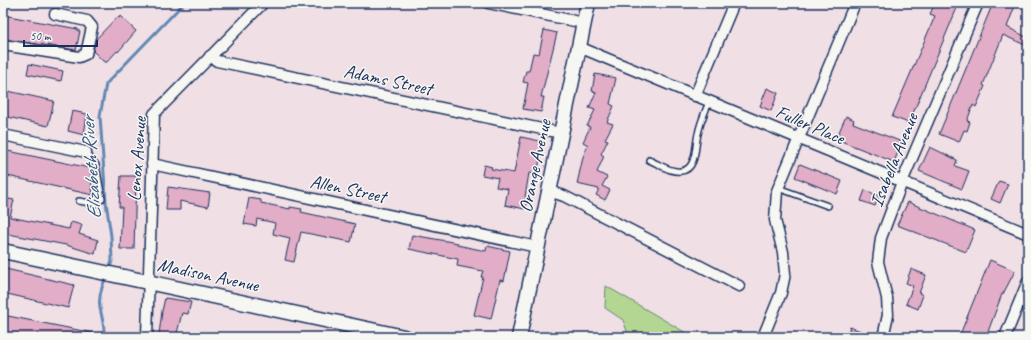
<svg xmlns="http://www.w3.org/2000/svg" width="1031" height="340" viewBox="0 0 1031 340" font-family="Caveat,sans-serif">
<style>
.green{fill:#b3d792;stroke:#678378}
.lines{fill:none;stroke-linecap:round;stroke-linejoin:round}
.stream{stroke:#6287b4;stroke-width:3}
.building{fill:#e2adc6;stroke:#1b2f5e}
.lane-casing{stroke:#1b2f5e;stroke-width:8}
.street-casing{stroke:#1b2f5e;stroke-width:13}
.secondary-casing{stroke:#1b2f5e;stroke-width:17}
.lane{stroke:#f6f6f2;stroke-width:5}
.street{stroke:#f6f6f2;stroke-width:10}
.secondary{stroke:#f6f6f2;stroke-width:14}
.labels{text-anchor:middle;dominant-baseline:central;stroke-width:3;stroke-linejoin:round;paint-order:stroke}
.street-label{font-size:19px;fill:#1b2f5e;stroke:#f6f6f2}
.water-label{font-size:20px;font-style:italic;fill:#385482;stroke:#f6f6f2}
</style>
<rect width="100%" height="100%" fill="#f0e0e5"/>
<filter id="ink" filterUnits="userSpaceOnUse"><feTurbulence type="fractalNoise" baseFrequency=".025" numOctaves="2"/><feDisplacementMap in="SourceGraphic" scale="8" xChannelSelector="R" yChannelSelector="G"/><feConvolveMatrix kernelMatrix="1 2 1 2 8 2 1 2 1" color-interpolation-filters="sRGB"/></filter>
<g filter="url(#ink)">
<!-- green -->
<polygon class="green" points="606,286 693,337 629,337 623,320 605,308"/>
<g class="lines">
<!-- stream -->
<g class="stream">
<polyline points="109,270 112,261 111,236 106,202 100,116 106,84 184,3"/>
<path d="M104,337C105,327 102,318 100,308C98,298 102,286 106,277"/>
</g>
</g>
<!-- building -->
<g class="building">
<polygon points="935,3 959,3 909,123 892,117 935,16 930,14"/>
<polygon points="993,3 1016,3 1007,27 1028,38 1025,45 1003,35 983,85 985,86 976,107 973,105 967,121 970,122 967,131 964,130 959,142 939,134"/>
<polygon points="3,15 78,29 78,31 80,31 76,50 3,39"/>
<polygon points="120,16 136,31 118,52 117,51 107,62 104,62 93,51 96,39 117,17 119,18"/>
<polygon points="544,30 557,33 541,97 544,97 541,112 523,109 528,83 523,82 526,71 529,71 533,53 539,54"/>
<polygon points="29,64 63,71 61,81 27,74"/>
<polygon points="595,74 616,78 610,104 614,106 607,122 613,124 605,139 608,140 601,154 604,156 597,172 607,177 602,186 610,190 605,200 596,195 599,189 577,184 583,157 588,145 583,142 590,127 587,126 595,110 589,108 596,92 592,91"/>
<polygon points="767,88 778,93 771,111 760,106"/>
<polygon points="3,90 54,101 48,126 3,116"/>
<polygon points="72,111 87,114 84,135 68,131"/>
<polygon points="846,116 854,120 853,123 902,142 894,162 836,139"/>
<polygon points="521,137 540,141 543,144 537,174 529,173 525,197 528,198 525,209 505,205 508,189 496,187 498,178 482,175 484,165 492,167 491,169 514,173"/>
<polygon points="930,147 957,160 955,166 969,171 962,189 919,171"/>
<polygon points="3,150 90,168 93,195 3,175"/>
<polygon points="800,164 842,181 837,194 795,177"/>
<polygon points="121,176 136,176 134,249 120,249 122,207 119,207"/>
<polygon points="999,181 1008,184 1000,203 991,199"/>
<polygon points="168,187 210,193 208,207 180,201 180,210 166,210"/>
<polygon points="865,190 879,196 875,206 861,201"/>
<polygon points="3,198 14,200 10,217 69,229 71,222 82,225 79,234 98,240 95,254 66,245 3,233"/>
<polygon points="249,198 261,200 261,203 290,209 290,207 302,209 301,212 355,224 351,242 301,232 294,262 285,260 290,238 273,234 275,223 257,219 256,226 244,224"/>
<polygon points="908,202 975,230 966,252 897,225"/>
<polygon points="412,235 458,243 457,245 486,251 487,246 510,251 504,281 500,280 491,319 474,315 483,277 481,277 483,271 457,266 458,259 409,249"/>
<polygon points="990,260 1015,271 1003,294 1002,294 986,337 959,337"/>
<polygon points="6,269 74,285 68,308 3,293 3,278"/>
<polygon points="911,269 926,275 919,293 923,295 918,309 906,304 913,286 906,283"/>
<polygon points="165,298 191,302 188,314 182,313 176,337 159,334 162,311"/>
<polygon points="3,315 93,333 92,337 19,337 3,334"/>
<polygon points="850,327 874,336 874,337 847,337"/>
</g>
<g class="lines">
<defs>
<g id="lane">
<path d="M649,160C659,164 671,173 681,171C697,170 695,145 698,134C700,123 705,112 709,102"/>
<polyline points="778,188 828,206"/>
<polyline points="79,201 96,204 102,199 96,165 86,152"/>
</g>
<g id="street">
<polyline points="488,3 584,23"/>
<polyline points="3,45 79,57 86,54 92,27 87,21 55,14"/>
<polyline points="579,47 1028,234"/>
<polyline points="210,56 217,61 561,133"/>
<polyline points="695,96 734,3"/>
<polyline points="3,135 86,152"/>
<polyline points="152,164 537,247"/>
<polyline points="549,191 564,196 739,286"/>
<polyline points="147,337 154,114 263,3"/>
<polyline points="763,337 781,293 785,274 783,252 775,220 777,191 855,3"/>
<polyline points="883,337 888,315 887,298 878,262 881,238 902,182 978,3"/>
<polyline points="1005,337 1028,281"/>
</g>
<g id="secondary">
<polyline points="3,251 404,337"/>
<polyline points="519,337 588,3"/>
</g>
</defs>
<!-- lane casing -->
<use href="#lane" class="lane-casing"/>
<!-- street casing -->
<use href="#street" class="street-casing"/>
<!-- secondary casing -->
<use href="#secondary" class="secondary-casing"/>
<!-- lane -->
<use href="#lane" class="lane"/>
<!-- street -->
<use href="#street" class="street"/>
<!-- secondary -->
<use href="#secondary" class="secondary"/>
</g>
</g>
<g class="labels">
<!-- street labels -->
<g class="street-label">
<text transform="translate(388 80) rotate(12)">Adams Street</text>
<text transform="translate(810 125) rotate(23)">Fuller Place</text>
<text transform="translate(137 159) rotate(-86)">Lenox Avenue</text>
<text transform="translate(894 160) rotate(-68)">Isabella Avenue</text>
<text transform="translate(535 166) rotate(-78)">Orange Avenue</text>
<text transform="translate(348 189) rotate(12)">Allen Street</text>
<text transform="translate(208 275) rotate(12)">Madison Avenue</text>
</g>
<!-- water labels -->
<g class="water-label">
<text transform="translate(91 168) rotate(-94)">Elizabeth River</text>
</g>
</g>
<!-- margin -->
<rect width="1031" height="340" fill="none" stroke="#f6f6f2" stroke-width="16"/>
<rect x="8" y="8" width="1015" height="324" fill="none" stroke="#1b2f5e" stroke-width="1.5" filter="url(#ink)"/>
<!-- scale -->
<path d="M24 40v6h73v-6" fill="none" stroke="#1b2f5e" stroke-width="2"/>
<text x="30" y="40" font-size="12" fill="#1b2f5e" stroke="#f6f6f2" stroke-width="3" paint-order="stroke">50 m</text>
</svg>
